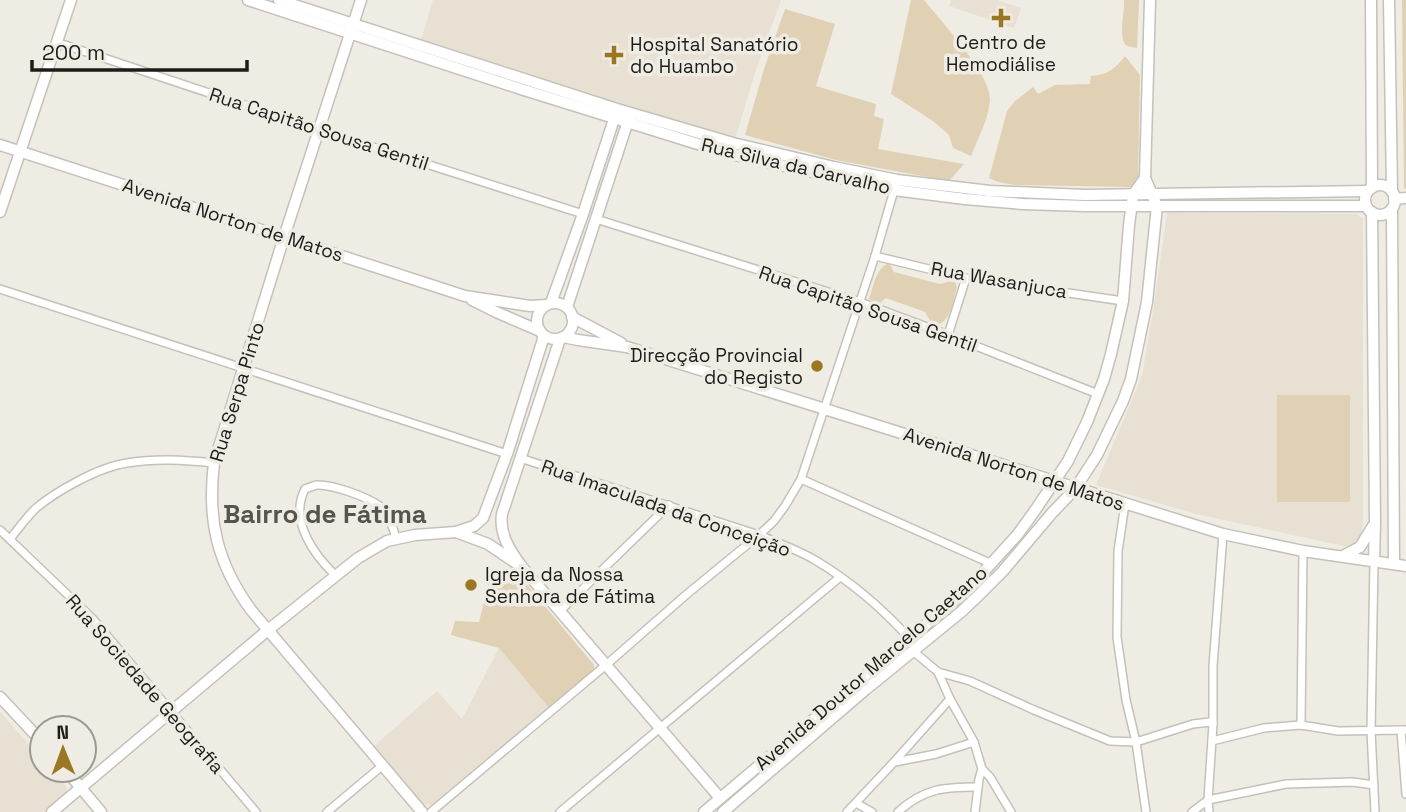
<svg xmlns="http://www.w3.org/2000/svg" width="1406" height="812" viewBox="0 0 1406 812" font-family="'Space Grotesk',sans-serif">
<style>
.built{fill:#e8e0d2}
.green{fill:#e0d1b5}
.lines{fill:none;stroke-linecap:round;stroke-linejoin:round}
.street-casing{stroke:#c4c1ba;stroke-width:10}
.secondary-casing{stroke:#c4c1ba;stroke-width:13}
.street{stroke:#fff;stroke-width:7}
.secondary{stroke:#fff;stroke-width:10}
.poi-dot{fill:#9c7723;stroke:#efece4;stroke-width:2.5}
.labels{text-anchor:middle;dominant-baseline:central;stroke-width:7;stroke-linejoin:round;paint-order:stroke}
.poi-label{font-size:19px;fill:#1d1c19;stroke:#efece4;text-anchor:start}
.street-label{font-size:19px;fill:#1d1c19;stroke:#efece4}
.district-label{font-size:26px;font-weight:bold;fill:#57544e;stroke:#efece4}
</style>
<rect width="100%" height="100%" fill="#efece4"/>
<!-- built -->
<g class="built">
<polygon points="433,0 781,0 756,70 735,139 421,40"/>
<polygon points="951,0 997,0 1021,8 1014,28 949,6"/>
<polygon points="1167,213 1356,214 1363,218 1363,523 1361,537 1348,547 1196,514 1096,485 1142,376 1154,305"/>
<polygon points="499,648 549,708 433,805 422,804 374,746 437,691 462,719"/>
<polygon points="0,712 42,759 42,770 52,770 67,788 66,793 44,812 0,812"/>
</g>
<!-- green -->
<g class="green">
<path d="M911,0H924C941,21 991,75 990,99C989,118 978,138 971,156L953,148L949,135L933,121L891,94Z"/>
<path d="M1124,0H1139L1137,48C1134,47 1129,47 1126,45C1118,37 1125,10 1124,0Z"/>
<polygon points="1402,0 1406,0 1406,188 1404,189"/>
<polygon points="785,9 835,24 816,86 876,104 874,116 884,119 878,149 964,164 949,181 836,160 745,135 764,69"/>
<path d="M1125,56L1140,75L1138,177L1136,184L1130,187L1015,185L998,182L989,178L1007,111L1015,101L1033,87L1038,94L1055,85L1090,84L1091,76C1107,75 1115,69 1125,56Z"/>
<path d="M889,263L894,272L940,284L950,281L955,282L957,287C953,301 952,318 938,325L932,324L925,312L886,298L879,304L869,299C874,286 875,269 889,263Z"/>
<rect x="1277" y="395" width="73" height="107"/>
<polygon points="519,575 594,665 594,671 549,708 499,648 451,635 455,621 479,622 490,577 514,585"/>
</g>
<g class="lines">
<defs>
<g id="street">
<polyline points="56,42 320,130 583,214"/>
<polyline points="596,219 860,302 948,335 1098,394"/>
<polyline points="875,256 966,278 1123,301"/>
<polyline points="0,289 507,454"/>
<polyline points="948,335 966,278"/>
<path d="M520,458L759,535C778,543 798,550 815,560C850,581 882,608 909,638"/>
<polyline points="801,479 992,564"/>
<polyline points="1125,504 1118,551 1117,637 1126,700 1136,742 1146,812"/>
<polyline points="0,530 92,618 256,812"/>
<path d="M10,539C18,529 26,518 35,509C56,491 99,467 127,463C156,458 185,460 214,463"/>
<polyline points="1374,561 1371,731 1375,812"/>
<path d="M336,576C313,554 289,520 305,489C307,488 314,486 316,485C332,484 368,497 381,507C389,515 393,527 396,538"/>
<polyline points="560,611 669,505"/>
<polyline points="913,651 938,672 970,681 1034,710 1110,741 1136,742 1193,724 1210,722 1213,724"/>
<polyline points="938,672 950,699 974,742 982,769 979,779 975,812"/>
<polyline points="1301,725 1303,551"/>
<polyline points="1401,730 1406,794"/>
<polyline points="1212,741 1264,728 1288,726 1301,725 1338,731 1406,730"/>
<polyline points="895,762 936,754 974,742"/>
<polyline points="982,769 990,777 1011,812"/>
<polyline points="856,803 872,812"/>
<polyline points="327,812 382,766"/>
<polyline points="431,812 606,665 687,594 759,535 774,521 785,506 801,479 875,256 897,180"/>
<polyline points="560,812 840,577"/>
<polyline points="847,812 894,762 950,699"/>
<path d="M898,812C924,788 945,787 978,787"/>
<polyline points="1192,812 1208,800 1286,784 1353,782 1374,785"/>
<polyline points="1209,812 1208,800 1213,724 1213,666 1223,534"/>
</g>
<g id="secondary">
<polyline points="248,0 524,90 730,154 894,190 965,199 1023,204 1085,206 1366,206"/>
<polyline points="279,0 617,109 733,143 834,167 897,180 990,191 1085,195 1368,191"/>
<path d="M361,0L284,237L214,463C207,520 217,563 251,610L422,812"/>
<polyline points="1371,0 1372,188"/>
<polyline points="1389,0 1392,192"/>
<polyline points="0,145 465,296 530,306 546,305"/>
<circle cx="1380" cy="200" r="15"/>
<polyline points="1394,199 1406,198"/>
<polyline points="1392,209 1394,564"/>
<polyline points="0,212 71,0"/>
<polyline points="1372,212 1375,522 1374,561"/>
<polyline points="472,300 496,312 540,331"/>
<polyline points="551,303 583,214 616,113"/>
<circle cx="555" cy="321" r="18"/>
<polyline points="567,307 629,118"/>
<polyline points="572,317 621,343"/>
<polyline points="563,337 578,340 627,347 1223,534 1303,551 1406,566"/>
<path d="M560,339L502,514C499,534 510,551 522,567L720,798"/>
<polyline points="456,532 474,526 483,518 507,454 544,336"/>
<polyline points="1343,556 1360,547 1373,526"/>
<polyline points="0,697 42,742"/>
<polyline points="66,770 101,812"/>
<polyline points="52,812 268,630 358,558 387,541 415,535 456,532 488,544 522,567"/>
<polyline points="704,812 968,589 1018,534 1036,509 1068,461 1087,422 1104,379 1111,354 1123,301 1129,225 1133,195 1145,178"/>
<polyline points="723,812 865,690 961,612 980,594 1003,571 1052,513 1075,489 1097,455 1123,401 1131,379 1147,302 1157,206 1145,178 1150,0"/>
</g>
</defs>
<!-- street casing -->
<use href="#street" class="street-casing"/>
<!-- secondary casing -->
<use href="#secondary" class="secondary-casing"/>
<!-- street -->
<use href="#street" class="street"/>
<!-- secondary -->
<use href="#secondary" class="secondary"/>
</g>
<!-- markers -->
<g class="poi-dot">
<path d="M997.5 7.5h7v7h7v7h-7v7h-7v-7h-7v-7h7z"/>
<path d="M610.5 44.5h7v7h7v7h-7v7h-7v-7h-7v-7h7z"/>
<circle cx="817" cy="366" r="7"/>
<circle cx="471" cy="585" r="7"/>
</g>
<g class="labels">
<!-- poi labels -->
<g class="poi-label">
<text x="1001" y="42" text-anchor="middle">Centro de<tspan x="1001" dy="22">Hemodiálise</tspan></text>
<text x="630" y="44">Hospital Sanatório<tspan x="630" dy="22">do Huambo</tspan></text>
<text x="803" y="355" text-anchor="end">Direcção Provincial<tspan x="803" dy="22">do Registo</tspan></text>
<text x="485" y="574">Igreja da Nossa<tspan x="485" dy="22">Senhora de Fátima</tspan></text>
</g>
<!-- street labels -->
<g class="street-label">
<text transform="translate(319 129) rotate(18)">Rua Capitão Sousa Gentil</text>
<text transform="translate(796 166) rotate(13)">Rua Silva da Carvalho</text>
<text transform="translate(233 220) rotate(18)">Avenida Norton de Matos</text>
<text transform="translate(999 280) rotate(10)">Rua Wasanjuca</text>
<text transform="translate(868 309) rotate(19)">Rua Capitão Sousa Gentil</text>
<text transform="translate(237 392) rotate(-73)">Rua Serpa Pinto</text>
<text transform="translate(1014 469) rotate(18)">Avenida Norton de Matos</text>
<text transform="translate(666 508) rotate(19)">Rua Imaculada da Conceição</text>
<text transform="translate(871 668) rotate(-41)">Avenida Doutor Marcelo Caetano</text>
<text transform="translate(145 684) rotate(49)">Rua Sociedade Geografia</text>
</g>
<!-- district labels -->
<g class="district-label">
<text x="325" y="514">Bairro de Fátima</text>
</g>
</g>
<!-- north arrow -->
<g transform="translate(63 749) rotate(359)"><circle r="33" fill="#efece4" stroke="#9b9993" stroke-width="2"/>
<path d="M0-5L12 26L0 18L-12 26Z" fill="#9c7723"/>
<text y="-10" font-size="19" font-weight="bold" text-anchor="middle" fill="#1d1c19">N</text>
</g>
<!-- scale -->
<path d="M32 60v10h215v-10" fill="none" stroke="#1d1c19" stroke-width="3.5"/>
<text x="42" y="60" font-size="21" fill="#1d1c19" stroke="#efece4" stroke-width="5" paint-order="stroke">200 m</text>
</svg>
